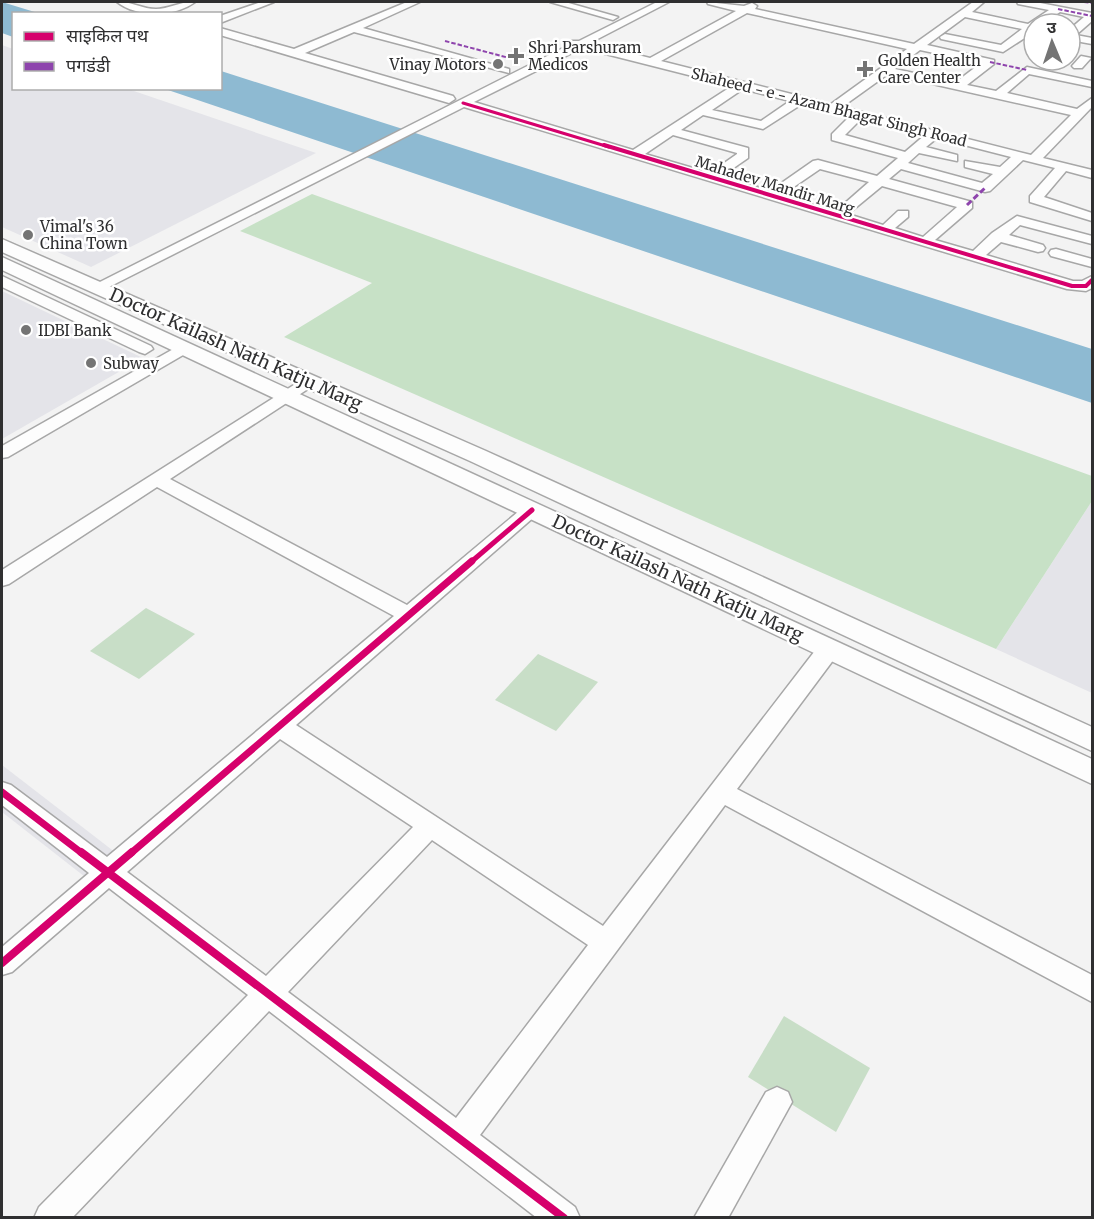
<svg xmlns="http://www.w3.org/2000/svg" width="1094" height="1219" viewBox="0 0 1094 1219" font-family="Merriweather,'Noto Sans Devanagari',serif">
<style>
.built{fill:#e4e4e9}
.green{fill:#c8dec7}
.forest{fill:#c7e1c6}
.water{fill:#8ebad2}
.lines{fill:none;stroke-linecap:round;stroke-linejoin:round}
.minor-casing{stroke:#a7a7a7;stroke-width:3}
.major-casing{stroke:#a7a7a7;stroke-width:3}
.minor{fill:#fdfdfd;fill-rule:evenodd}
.major{fill:#fdfdfd;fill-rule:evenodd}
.quiet-far1{stroke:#8e44ad;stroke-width:2;stroke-dasharray:4.5 2;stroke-linecap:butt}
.quiet{stroke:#8e44ad;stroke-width:3;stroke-dasharray:6 3;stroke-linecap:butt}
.cycleway-far4-casing{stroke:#fff;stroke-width:5}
.cycleway-far3-casing{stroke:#fff;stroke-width:6}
.cycleway-far2-casing{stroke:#fff;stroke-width:8}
.cycleway-far1-casing{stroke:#fff;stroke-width:10}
.cycleway-casing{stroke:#fff;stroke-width:12}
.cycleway-far4{stroke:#d6006c;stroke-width:3}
.cycleway-far3{stroke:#d6006c;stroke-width:4}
.cycleway-far2{stroke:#d6006c;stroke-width:5}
.cycleway-far1{stroke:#d6006c;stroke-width:7}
.cycleway{stroke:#d6006c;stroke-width:8}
.poi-dot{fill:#747474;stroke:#fff;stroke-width:2}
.labels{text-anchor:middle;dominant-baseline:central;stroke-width:5;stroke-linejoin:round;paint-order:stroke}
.far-poi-label{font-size:15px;fill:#2f2f30;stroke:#fff;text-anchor:start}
.far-street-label{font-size:15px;fill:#2f2f30;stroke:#fff}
.street-label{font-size:18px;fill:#2f2f30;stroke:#fff}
</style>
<rect width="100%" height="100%" fill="#f3f3f3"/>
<!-- built -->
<g class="built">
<polygon points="2,45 13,49 14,88 128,89 316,153 91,267 2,227"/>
<polygon points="2,291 46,312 143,358 2,439"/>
<polygon points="1092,501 1092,693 996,649"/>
<polygon points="2,765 116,853 89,880 2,812"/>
</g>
<!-- green -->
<g class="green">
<polygon points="146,608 195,634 139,679 90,651"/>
<polygon points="538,654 598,682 556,731 495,700"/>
<polygon points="784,1016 870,1068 836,1132 748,1077"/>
</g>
<!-- forest -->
<polygon class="forest" points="312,194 1092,476 1092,501 996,649 284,337 372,283 240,231"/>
<!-- water -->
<g class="water">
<polygon points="2,2 38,13 14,14 13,37 2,33"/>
<polygon points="221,71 1092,349 1092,403 165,89 220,88"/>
</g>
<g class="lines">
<defs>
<g id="minor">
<path d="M117,2C131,1 142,9 156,9C169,9 181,1 195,2C175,17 138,18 117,2Z"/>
<polygon points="261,2 274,2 220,23 220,16"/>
<polygon points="407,2 420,2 363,28 509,69 509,73 354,32 305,53 453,96 455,99 449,103 220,35 220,28 294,49"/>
<polygon points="550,2 565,2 618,17 613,20"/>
<path d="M657,2H669L590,43L650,58L736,11L708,4L707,2L744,6L752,3L757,6L755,9L914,44L973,2H984L972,12L1028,24L1049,10L1018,4L1017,2H1035L1092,13V21L1076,35L1092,38V44L1070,40V29L1084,17L1060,12L1042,24H1034V32L1003,52L941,39L940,37L945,34L1001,45L1022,29L965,17L927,45L994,60V64L967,85L996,91L1027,67L1092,81V87L1029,74L1007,93L1077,109L1092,98V107L1043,158L1092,170V178L1066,171L1044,197L1092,213V221L1030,202V196L1055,168L1023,160L990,191L985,192L901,169L889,179L972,202V208L935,240L973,251L992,233L1017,216L1092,236V244L1020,225L1009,235L1043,245L1045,248L1043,251L1038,252L1001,242L986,255L1073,281H1082L1092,276V288L1086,291L1067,289L464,107L103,290L98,292L90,287L571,44L572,41H579ZM747,13L907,49L831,104L661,61ZM582,48L732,86L633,150L474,102ZM920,50L981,63L956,82L895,69ZM888,74L1071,115L1031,155L842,107ZM743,89L790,101L761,121L712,110ZM802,104L850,116L832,134V140L898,158L877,176L818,160L813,161L770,191L722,176L748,158V148L681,130L703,115L763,129ZM861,119L925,135L905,152L845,135ZM673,135L737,153V154L710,173L645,154ZM937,138L1011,157L1000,167L965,161V167L993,174L982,183L908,163L919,153L957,161V155L926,147ZM820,169L869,182L836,211L782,195ZM882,186L957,207L923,237L895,228L908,217V211H898L883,225L848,214Z"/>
<polygon points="1081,56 1091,58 1082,68 1074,68 1072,66"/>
<polygon points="1056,249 1092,259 1092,267 1051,256 1049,253 1051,250"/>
<polygon points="2,276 151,346 153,349 145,354 139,352 2,287"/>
<polygon points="184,343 190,345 192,348 190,351 8,457 2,458 2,446"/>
<path d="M308,376L316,381L314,385L170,479L407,605L525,506H539L542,510L296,725L603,926L821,643L829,641L837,643L840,649L837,655L737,789L1092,975V1002L725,805L480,1135L575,1207L580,1218H537L269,1011L72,1218H34L39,1207L248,995L109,888L12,972L2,975V947L89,873L2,805V782L11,785L107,857L394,616L157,487L9,584L2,586V570ZM280,739L413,827L266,976L127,872ZM432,840L588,945L456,1118L288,992Z"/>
<polygon points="777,1087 788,1092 792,1102 728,1218 694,1218 766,1092"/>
</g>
<g id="major">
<polygon points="2,239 486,451 1092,727 1092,751 470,461 2,252"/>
<polygon points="2,257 1092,759 1092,784 2,270"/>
</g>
</defs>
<!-- minor casing -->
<use href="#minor" class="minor-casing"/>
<!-- major casing -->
<use href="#major" class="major-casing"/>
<!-- minor -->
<use href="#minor" class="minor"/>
<!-- major -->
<use href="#major" class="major"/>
<!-- quiet-far1 -->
<g class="quiet-far1">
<polyline points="1084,2 1092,3"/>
<polyline points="1058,9 1092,16"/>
<polyline points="445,41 513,59"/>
<polyline points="990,62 1027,70"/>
</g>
<!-- quiet -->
<polyline class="quiet" points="967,205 985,188"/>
<defs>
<polyline id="cycleway-far4" points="463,103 609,147"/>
<polyline id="cycleway-far3" points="604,145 1072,286 1086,286 1092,280"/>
<polyline id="cycleway-far2" points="471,562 532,510"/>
<g id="cycleway-far1">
<polyline points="2,792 83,854"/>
<polyline points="130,854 472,561"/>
</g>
<g id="cycleway">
<polyline points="81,852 564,1218"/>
<polyline points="2,963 132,852"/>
</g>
</defs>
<!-- cycleway-far4 casing -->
<use href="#cycleway-far4" class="cycleway-far4-casing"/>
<!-- cycleway-far3 casing -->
<use href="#cycleway-far3" class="cycleway-far3-casing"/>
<!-- cycleway-far2 casing -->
<use href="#cycleway-far2" class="cycleway-far2-casing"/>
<!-- cycleway-far1 casing -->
<use href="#cycleway-far1" class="cycleway-far1-casing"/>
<!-- cycleway casing -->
<use href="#cycleway" class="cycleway-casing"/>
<!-- cycleway-far4 -->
<use href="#cycleway-far4" class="cycleway-far4"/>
<!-- cycleway-far3 -->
<use href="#cycleway-far3" class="cycleway-far3"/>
<!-- cycleway-far2 -->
<use href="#cycleway-far2" class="cycleway-far2"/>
<!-- cycleway-far1 -->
<use href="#cycleway-far1" class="cycleway-far1"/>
<!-- cycleway -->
<use href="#cycleway" class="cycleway"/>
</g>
<!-- markers -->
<g class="poi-dot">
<path d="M513 47h6v6h6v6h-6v6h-6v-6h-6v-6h6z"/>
<circle cx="498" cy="64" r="6"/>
<path d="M862 60h6v6h6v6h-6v6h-6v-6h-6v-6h6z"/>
<circle cx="28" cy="235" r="6"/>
<circle cx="26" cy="330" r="6"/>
<circle cx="91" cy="363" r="6"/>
</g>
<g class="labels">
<!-- far-poi labels -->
<g class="far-poi-label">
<text x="528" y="47">Shri Parshuram<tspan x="528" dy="17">Medicos</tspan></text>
<text x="878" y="60">Golden Health<tspan x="878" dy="17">Care Center</tspan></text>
<text x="486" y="64" text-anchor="end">Vinay Motors</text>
<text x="40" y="226">Vimal's 36<tspan x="40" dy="17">China Town</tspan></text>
<text x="38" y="330">IDBI Bank</text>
<text x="103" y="363">Subway</text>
</g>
<!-- far-street labels -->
<g class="far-street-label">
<text transform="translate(829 107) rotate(14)">Shaheed - e - Azam Bhagat Singh Road</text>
<text transform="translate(775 185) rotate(17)">Mahadev Mandir Marg</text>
</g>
<!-- street labels -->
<g class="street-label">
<text transform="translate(236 349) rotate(24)">Doctor Kailash Nath Katju Marg</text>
<text transform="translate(678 578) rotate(25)">Doctor Kailash Nath Katju Marg</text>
</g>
</g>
<!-- border -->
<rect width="1094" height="1219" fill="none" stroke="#2f2f30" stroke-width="6"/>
<!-- legend -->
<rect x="12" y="12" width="210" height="78" fill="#ffffff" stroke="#acacac" stroke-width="1.5"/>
<rect x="24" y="32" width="30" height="9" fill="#d6006c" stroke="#acacac" stroke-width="1.5"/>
<text x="66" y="42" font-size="18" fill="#2f2f30">साइकिल पथ</text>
<rect x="24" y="62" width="30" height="9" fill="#8e44ad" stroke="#acacac" stroke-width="1.5"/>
<text x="66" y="72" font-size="18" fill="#2f2f30">पगडंडी</text>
<!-- north arrow -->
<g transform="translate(1052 42) rotate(358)"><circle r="28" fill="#ffffff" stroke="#acacac" stroke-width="1.5"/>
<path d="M0-4.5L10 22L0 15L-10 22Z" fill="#747474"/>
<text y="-9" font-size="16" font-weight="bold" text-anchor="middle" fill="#2f2f30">उ</text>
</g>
</svg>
